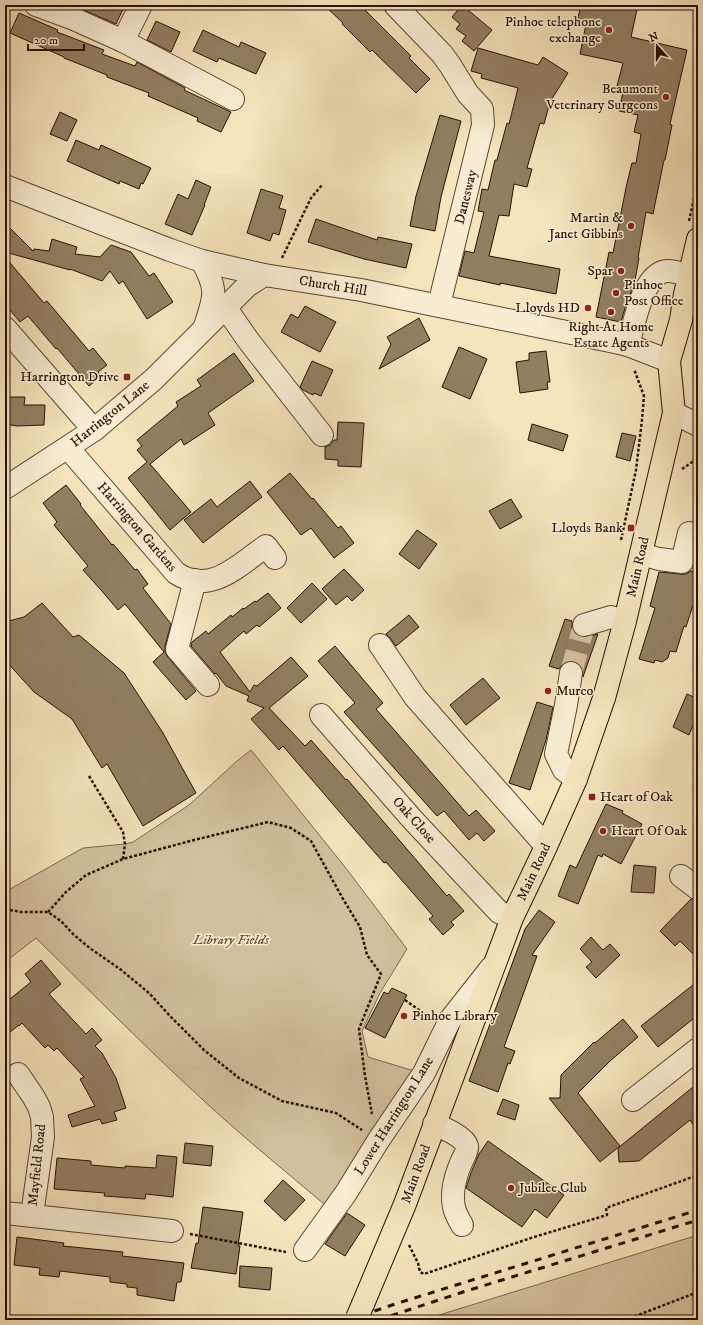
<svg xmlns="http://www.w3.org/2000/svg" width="703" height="1325" viewBox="0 0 703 1325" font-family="'IM FELL DW Pica',serif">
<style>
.green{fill:#d2c09c;stroke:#7c684e}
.building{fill:#927f62;stroke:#271101}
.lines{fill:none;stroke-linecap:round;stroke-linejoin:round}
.minor-tunnel{stroke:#d6c4a0;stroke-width:22;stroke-dasharray:22 11;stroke-linecap:butt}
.minor-casing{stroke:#5a4630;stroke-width:24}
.major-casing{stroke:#271101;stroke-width:24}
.path{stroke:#271101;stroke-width:2.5;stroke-dasharray:3 2;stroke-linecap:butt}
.minor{stroke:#f8edd3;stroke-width:22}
.major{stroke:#f5e4bc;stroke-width:22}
.rail{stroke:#271101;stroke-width:3;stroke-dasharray:7 7;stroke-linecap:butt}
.major-bridge-casing{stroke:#271101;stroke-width:24;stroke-linecap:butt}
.major-bridge{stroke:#f5e4bc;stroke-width:22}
.poi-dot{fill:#8f2418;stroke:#f8edd3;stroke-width:1.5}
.labels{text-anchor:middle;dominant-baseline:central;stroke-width:3;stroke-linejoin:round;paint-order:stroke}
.poi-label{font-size:14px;fill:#271101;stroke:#f8edd3;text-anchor:end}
.street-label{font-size:14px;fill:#271101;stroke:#f8edd3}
.park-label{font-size:14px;font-style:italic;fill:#634e37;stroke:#f8edd3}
</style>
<rect width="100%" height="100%" fill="#f5e4bc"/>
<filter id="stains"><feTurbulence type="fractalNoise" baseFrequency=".005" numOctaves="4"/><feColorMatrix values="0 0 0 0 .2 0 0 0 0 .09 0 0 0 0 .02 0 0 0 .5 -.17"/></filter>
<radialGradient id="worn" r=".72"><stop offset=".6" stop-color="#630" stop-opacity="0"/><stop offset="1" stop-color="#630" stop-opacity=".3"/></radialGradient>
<!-- green -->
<g class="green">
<path d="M251,750L345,867L407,949L380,993L362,1031L368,1057L421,1073L330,1209C298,1182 265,1155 233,1127C165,1067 101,1002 36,938L5,962V892L83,848L125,844L133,842L189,805L237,761Z"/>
<polygon points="698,1235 697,1238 698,1238 698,1320 423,1320"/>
</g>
<!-- building -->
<g class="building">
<polygon points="72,5 125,5 116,24"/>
<polygon points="324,5 360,5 411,56 409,58 430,79 416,93 372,50 370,52 342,24 343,23"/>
<polygon points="462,5 492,30 474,51 462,41 466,36 456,29 460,24 452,17"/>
<polygon points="581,5 638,5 631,37 687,50 670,124 672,125 665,160 664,160 653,214 646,212 638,258 639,258 634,286 627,301 621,322 596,317 609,252 613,253 627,183 632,163 636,163 641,134 634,132 638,115 619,111 624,87 617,86 623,63 580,54 586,24 577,22"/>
<polygon points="19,13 58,30 57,32 104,50 102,54 135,66 137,62 185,88 184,90 231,112 221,132 197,121 198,118 148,96 149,93 107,77 107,75 64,58 64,57 10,33"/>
<polygon points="156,21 180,32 171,52 147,40"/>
<polygon points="203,30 239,47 241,42 266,53 256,74 219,58 217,62 193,51"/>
<polygon points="478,48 538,65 543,57 568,73 550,102 544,124 540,123 527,168 532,169 527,187 514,184 509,216 499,215 489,256 560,269 556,294 500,283 500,285 459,276 465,251 474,253 484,212 478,211 482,189 488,190 495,160 497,160 507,123 509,124 518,88 481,78 482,74 471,71"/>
<polygon points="60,112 77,120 67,141 50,134"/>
<polygon points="440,115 461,121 441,197 435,231 410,226 416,196"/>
<polygon points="76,140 99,150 101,145 151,168 143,184 141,183 139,189 120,181 119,184 67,161"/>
<polygon points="196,180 211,187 204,205 205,205 192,235 165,224 178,194 188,199"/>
<polygon points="261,189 283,196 279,208 286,210 279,235 273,233 270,241 247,233"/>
<polygon points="316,219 377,240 378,237 412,244 406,268 364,259 308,242"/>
<polygon points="5,223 33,251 34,249 49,251 52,239 77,247 75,254 100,257 111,245 131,252 149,276 154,273 173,302 147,319 123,281 119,284 110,271 102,281 70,269 70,270 5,252"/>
<polygon points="5,257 44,303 47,301 89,351 93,348 107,365 98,372 101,376 89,386 57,348 56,349 28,316 20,322 5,304"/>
<polygon points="305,306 336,322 320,352 281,332 291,314 298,318"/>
<polygon points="419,318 430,340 379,369 391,344 387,337"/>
<polygon points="459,347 487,359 470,399 442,387"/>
<polygon points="546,351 550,382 547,382 548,389 520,393 516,362 529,360 529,353"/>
<polygon points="234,353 254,381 208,413 215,425 184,445 181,439 150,464 191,512 170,530 128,478 147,462 137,450 142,446 137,440 178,406 176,402 201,386 197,380"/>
<polygon points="312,361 333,370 321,396 314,393 313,395 303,390 300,387"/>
<polygon points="6,397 25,397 24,405 45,405 44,425 17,426 5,424"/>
<polygon points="338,422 364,423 361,467 338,466 338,460 325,459 325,447 330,445 334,440 337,440"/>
<polygon points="532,424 568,435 563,451 528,440"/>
<polygon points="622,433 636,436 630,461 616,457"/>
<polygon points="290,473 312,499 313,498 338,528 341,526 354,543 334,558 311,528 301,535 267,492"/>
<polygon points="250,481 262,497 203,543 184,520 211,499 217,507"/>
<polygon points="66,485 81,504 80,505 112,545 113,544 135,570 137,569 148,584 143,588 171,624 165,646 165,652 168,657 196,691 186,700 153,662 164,652 125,604 118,610 101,590 83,570 88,566 54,525 57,522 43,503"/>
<polygon points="511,499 522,517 500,529 489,511"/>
<polygon points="417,530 437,544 419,569 399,554"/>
<polygon points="344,569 364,590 352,601 347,596 336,605 322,589"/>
<polygon points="691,571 698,573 698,606 693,605 686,627 684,626 676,652 670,651 668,658 662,662 655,660 654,663 639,659 655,608 650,606 659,572 681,574 686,574"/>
<polygon points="312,583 327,599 301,623 287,608"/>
<polygon points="268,593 281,608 259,627 257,625 246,634 244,631 220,652 250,692 254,685 257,686 291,657 308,676 269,708 305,746 311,740 346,780 347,779 447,896 449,894 464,911 451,922 454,925 443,935 429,919 433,916 386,862 384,863 350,824 283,746 279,750 251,719 264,708 247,701 249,696 226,686 216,673 215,674 191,646 192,642 206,631 208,634 231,615 232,617 243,608 244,609 255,601 256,602"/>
<polygon points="42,603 73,637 79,635 124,673 163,733 196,793 143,826 107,764 102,768 72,719 34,692 5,660 5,622 24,617"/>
<polygon points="409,615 419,627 396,646 390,638 386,634"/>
<polygon points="565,619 572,621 572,629 576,634 581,637 587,637 598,634 583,677 582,668 579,664 573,661 566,662 562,665 559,669 549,666"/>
<polygon points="335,646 383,703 376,709 469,816 476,810 495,831 484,841 477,833 469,840 444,811 437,816 344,712 355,703 318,661"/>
<polygon points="483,678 500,698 466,725 450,705"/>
<polygon points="687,694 698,699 698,713 689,735 673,727"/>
<polygon points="537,702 553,707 546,740 530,790 509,783"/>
<polygon points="606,804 623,811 622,813 642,824 621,864 603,854 602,857 598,855 578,904 558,896 570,865 576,868"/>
<polygon points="634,865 656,867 654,893 631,892"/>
<polygon points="691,899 698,901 698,959 680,941 675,946 660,931"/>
<polygon points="539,910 555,922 532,955 537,956 504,1047 515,1051 510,1064 508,1063 498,1092 469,1081 525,929"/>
<polygon points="591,937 603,950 610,944 620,955 596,978 586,967 592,962 580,949"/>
<polygon points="41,960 61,984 49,994 86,1034 92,1028 102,1040 95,1046 102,1053 116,1078 126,1108 114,1112 117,1120 102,1124 100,1119 72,1127 68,1115 95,1106 80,1079 84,1077 57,1048 54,1051 48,1045 45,1048 22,1023 19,1026 19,1025 5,1036 5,1003 31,982 25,974"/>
<polygon points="698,981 698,1015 658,1047 641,1026"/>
<polygon points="392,988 407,995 385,1038 365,1028 384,992 388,994"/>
<polygon points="623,1019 638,1037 610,1061 578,1093 620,1146 600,1162 549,1098 560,1098 561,1075 594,1042 595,1043"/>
<polygon points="698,1083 698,1132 690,1120 639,1161 619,1162 618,1148"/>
<polygon points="503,1099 519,1105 515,1120 497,1114"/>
<polygon points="488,1141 564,1195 547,1218 535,1209 522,1227 466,1188 471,1173 479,1154"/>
<polygon points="185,1143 213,1146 211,1166 183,1163"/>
<polygon points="157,1155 177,1157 173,1197 146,1194 145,1199 104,1196 105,1193 54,1189 57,1158 91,1161 91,1165 125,1168 125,1166 156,1168"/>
<polygon points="283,1180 305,1200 285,1221 264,1201"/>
<polygon points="203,1207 243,1212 238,1246 240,1246 236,1274 191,1268 196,1243 198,1244"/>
<polygon points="347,1213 365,1225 345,1256 325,1244"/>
<polygon points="17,1237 64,1243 63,1246 123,1252 122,1256 184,1263 181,1282 177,1282 174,1301 137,1295 137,1288 127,1287 127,1284 110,1282 110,1277 60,1271 59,1277 39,1275 40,1268 14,1265"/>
<polygon points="240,1266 272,1268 270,1290 239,1287"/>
</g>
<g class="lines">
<!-- minor-tunnel -->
<polyline class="minor-tunnel" points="571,673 584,625"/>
<defs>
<g id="minor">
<polyline points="36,5 74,19 123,41 233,99"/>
<polyline points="395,5 442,54 450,65 468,94 482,109 483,125 439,305"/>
<polyline points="123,41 141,5"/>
<polyline points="5,186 170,250 202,261 264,275 361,290 615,342 628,345 669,361"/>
<path d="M202,261C218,290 215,296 205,326"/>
<polyline points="225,307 248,340 322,435"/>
<polyline points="5,328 94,430"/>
<path d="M628,345C634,325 641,281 662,272C670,269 682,274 689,276"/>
<polyline points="674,413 698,425"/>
<path d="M68,448L176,573C210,596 239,565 266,546L275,558"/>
<polyline points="5,488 94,430 154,379 247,286 264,275"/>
<polyline points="641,554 659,559 682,562 689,533"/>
<polyline points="195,580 177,649 208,685"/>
<polyline points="584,625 611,617 625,621"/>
<polyline points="380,645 415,697 546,846"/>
<polyline points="571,673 566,705 556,754 564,770 576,779"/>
<polyline points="321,715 412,819 499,912 512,918"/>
<polyline points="681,876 698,889"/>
<polyline points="18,1074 33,1096 39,1107 42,1117 43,1137 32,1215"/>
<polyline points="633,1100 698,1049"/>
<path d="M434,1124C442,1127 465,1137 467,1146C468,1151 463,1158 461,1163C455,1177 450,1195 455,1211C457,1216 459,1220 462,1225"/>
<polyline points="5,1213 172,1231"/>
<polyline points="305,1250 346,1193 378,1141 424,1073 450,1020 491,968"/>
</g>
<polyline id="major" points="363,1304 405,1204 512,918 543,853 576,779 604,698 625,621 674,413 669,361 681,320 685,294 698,239"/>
</defs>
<!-- minor casing -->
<use href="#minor" class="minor-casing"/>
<!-- major casing -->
<use href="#major" class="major-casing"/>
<!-- path -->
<g class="path">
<polyline points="689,221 698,180"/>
<polyline points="282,258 311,198 322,185"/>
<polyline points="682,469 698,458"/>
<polyline points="621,540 636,470 642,420 644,396 634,369"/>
<polyline points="89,776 123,832 125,844 123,859"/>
<polyline points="5,909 21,912 48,912 61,921 74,935 91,949 120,969 149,993 170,1016 204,1050 239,1078 282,1101 336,1113 362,1130"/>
<polyline points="48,912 66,892 86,875 123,859 194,840 268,822 291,828 311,841 343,899 360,927 367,955 381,974 359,1029 365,1076 372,1114"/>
<polyline points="405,1000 429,1017"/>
<polyline points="190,1234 286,1252"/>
<polyline points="409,1245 418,1263 420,1272 424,1274 534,1237 607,1215 606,1208 698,1175"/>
<polyline points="625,1320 698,1292"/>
</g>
<!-- minor -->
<use href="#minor" class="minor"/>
<!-- major -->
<use href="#major" class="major"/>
<!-- rail -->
<g class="rail">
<polyline points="348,1320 395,1304 698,1210"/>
<polyline points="378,1320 463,1292 698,1220"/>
</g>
<defs>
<polyline id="major-bridge" points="357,1318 363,1304"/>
</defs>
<!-- major-bridge casing -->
<use href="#major-bridge" class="major-bridge-casing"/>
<!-- major-bridge -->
<use href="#major-bridge" class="major-bridge"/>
</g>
<!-- markers -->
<g class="poi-dot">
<circle cx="609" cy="30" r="4"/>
<circle cx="666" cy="97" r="4"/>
<circle cx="631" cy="226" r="4"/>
<circle cx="621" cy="271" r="4"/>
<circle cx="616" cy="293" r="4"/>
<circle cx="588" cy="308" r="4"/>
<circle cx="611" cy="312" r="4"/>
<rect x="123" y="373" width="8" height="8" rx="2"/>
<rect x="627" y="524" width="8" height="8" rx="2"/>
<circle cx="548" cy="691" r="4"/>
<rect x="588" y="793" width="8" height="8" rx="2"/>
<circle cx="603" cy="831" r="4"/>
<circle cx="404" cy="1016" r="4"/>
<circle cx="511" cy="1188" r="4"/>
</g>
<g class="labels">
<!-- poi labels -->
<g class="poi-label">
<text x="601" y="22">Pinhoe telephone<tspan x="601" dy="16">exchange</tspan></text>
<text x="658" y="89">Beaumont<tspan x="658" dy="16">Veterinary Surgeons</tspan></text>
<text x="623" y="218">Martin &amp;<tspan x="623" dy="16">Janet Gibbins</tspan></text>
<text x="613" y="271">Spar</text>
<text x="624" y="285" text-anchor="start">Pinhoe<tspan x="624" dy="16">Post Office</tspan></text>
<text x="580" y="308">Lloyds HD</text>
<text x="611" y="327" text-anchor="middle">Right At Home<tspan x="611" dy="16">Estate Agents</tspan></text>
<text x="119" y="377">Harrington Drive</text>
<text x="623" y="528">Lloyds Bank</text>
<text x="556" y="691" text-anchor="start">Murco</text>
<text x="600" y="797" text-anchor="start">Heart of Oak</text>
<text x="611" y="831" text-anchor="start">Heart Of Oak</text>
<text x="412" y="1016" text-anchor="start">Pinhoe Library</text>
<text x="519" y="1188" text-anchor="start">Jubilee Club</text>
</g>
<!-- street labels -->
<g class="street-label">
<text transform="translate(466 197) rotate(-76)">Danesway</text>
<text transform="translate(333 286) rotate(9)">Church Hill</text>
<text transform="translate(110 414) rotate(-39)">Harrington Lane</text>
<text transform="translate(137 527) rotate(49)">Harrington Gardens</text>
<text transform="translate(638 567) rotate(-77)">Main Road</text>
<text transform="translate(414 820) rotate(48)">Oak Close</text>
<text transform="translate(534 872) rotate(-65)">Main Road</text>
<text transform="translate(394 1116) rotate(-58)">Lower Harrington Lane</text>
<text transform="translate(37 1165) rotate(-84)">Mayfield Road</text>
<text transform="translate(416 1174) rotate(-70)">Main Road</text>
</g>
<!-- park labels -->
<g class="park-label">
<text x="231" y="940">Library Fields</text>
</g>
</g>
<!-- margin -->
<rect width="703" height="1325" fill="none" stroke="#f5e4bc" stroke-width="20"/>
<rect x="6" y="6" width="691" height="1313" fill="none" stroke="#271101" stroke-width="2"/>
<rect x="10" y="10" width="683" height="1305" fill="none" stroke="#271101"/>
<!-- north arrow -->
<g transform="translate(657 46) rotate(339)" stroke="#f8edd3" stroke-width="3" paint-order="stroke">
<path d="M0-3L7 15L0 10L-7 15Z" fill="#271101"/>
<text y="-6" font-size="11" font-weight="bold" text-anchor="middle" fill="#271101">N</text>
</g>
<!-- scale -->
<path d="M28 44v6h56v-6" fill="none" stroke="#271101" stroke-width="2"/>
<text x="34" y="44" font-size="12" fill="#271101" stroke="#f8edd3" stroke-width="3" paint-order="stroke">20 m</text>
<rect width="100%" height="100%" filter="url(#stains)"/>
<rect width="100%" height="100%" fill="url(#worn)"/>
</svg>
